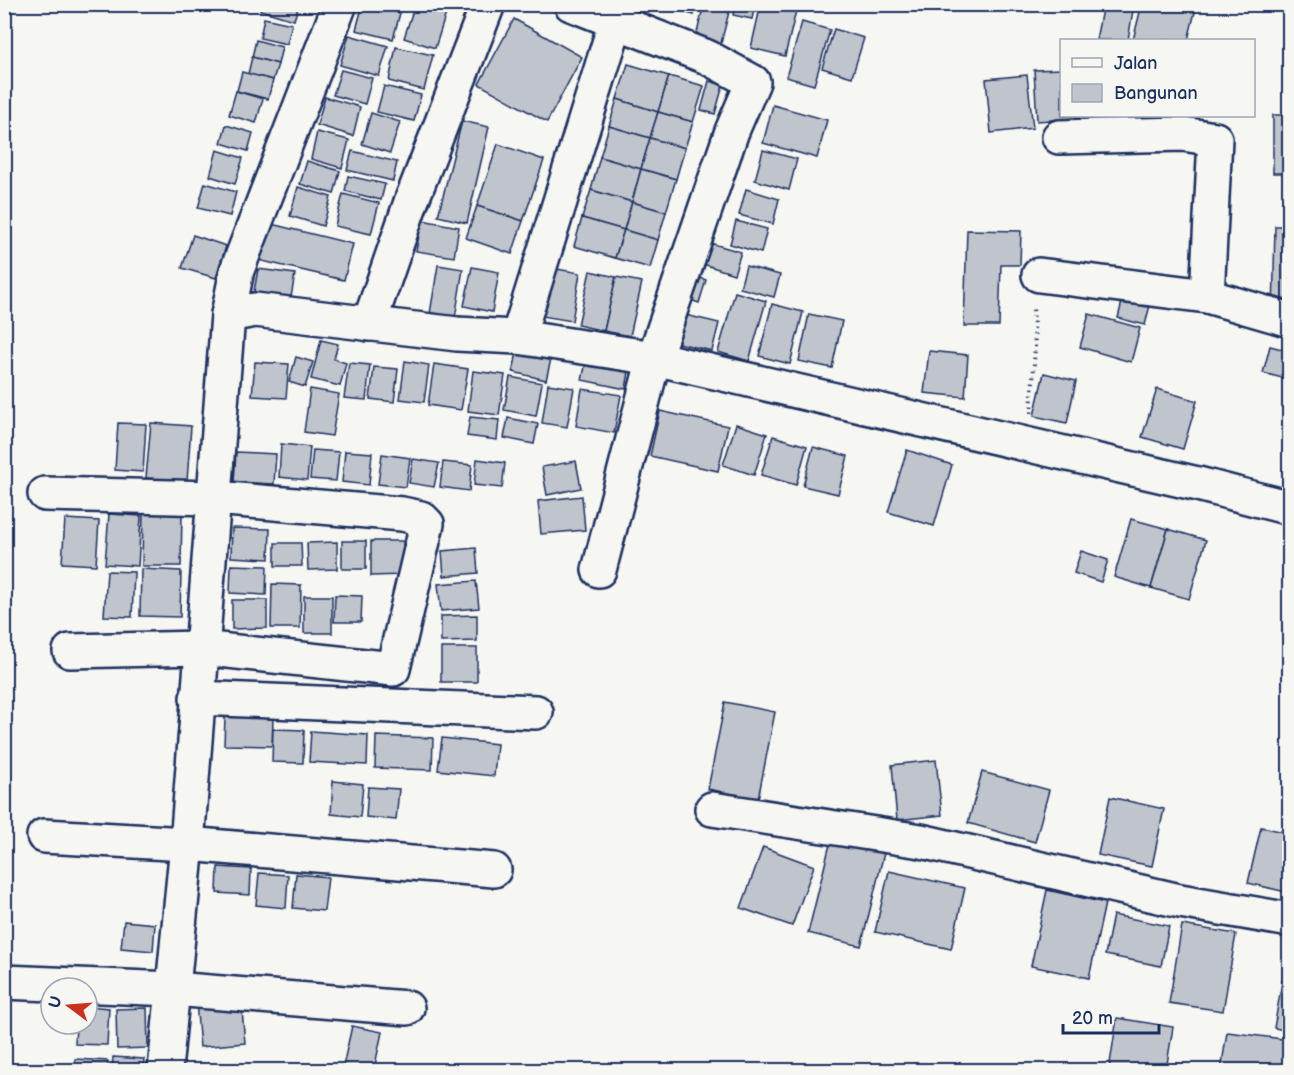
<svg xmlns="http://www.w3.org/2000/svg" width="1294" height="1075" viewBox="0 0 1294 1075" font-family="'Balsamiq Sans',sans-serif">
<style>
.building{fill:#c0c4cd;stroke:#1b2f5e;stroke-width:1.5}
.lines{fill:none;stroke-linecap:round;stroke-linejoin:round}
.minor-casing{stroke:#1b2f5e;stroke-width:38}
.path{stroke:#1b2f5e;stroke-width:4;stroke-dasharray:1.5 4.5;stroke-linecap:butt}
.minor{stroke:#f6f6f2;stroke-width:33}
</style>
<rect width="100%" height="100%" fill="#f6f6f2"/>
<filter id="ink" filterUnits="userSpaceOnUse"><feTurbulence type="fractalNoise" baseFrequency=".0167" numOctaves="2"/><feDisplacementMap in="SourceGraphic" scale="12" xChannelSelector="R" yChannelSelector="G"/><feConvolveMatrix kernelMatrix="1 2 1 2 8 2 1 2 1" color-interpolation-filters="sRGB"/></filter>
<g filter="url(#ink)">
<!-- building -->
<g class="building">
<polygon points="261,4 299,4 294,20 260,10"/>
<polygon points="363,4 400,13 393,39 356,30"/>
<polygon points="415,4 449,4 435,48 404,38"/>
<polygon points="671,4 697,4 694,15 670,8"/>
<polygon points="704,4 731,4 720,47 695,41"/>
<polygon points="735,4 755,4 752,19 733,15"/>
<polygon points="761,4 796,11 785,56 751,48"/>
<polygon points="1103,4 1134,4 1128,40 1096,40"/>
<polygon points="1142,4 1197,4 1188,40 1133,40"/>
<polygon points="264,18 292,24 287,44 260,38"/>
<polygon points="514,19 582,57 547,122 479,84"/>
<polygon points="802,22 830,30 814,85 786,77"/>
<polygon points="834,29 864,38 852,77 822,68"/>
<polygon points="349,35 388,46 379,76 340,65"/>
<polygon points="256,40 282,47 278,64 252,57"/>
<polygon points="396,47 433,55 424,90 389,81"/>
<polygon points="252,57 278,64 273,80 248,74"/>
<polygon points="628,64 669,76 658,112 617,99"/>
<polygon points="1062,69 1062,116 1079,116 1079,118 1037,121 1034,70"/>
<polygon points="341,70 372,78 365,104 333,95"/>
<polygon points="242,72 273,80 268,99 237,91"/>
<polygon points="1027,75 1033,128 991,133 986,79"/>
<polygon points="669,76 704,86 693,122 658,112"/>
<polygon points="709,81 723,85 715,114 701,110"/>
<polygon points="384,86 421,95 414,121 377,112"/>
<polygon points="236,91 263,99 256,123 229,115"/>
<polygon points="325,97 360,107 353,136 317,125"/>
<polygon points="617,99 658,112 650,138 609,126"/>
<polygon points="773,105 827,120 817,158 763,143"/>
<polygon points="658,112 693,122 685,148 650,138"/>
<polygon points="371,113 400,122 390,153 362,144"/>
<rect x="1273" y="115" width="17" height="58"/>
<polygon points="1083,116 1118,116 1119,126 1084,128"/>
<polygon points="462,121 489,127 467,223 438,216"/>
<polygon points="226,125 253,133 248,151 221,143"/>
<polygon points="609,126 650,138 641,169 600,157"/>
<polygon points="317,132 349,140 342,168 311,159"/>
<polygon points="650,138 685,148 676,179 641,169"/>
<polygon points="498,144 544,160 523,221 477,206"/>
<polygon points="217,150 243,158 235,184 210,176"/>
<polygon points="763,150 797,159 789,190 755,180"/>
<polygon points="352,151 397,162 393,181 347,170"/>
<polygon points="600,157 641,169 632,202 591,190"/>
<polygon points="307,161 340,171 334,194 300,184"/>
<polygon points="641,169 676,179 666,212 632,202"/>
<polygon points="348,176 385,184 381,200 345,191"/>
<polygon points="205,183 236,192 230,216 198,208"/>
<polygon points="298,187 331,197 323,226 290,216"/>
<polygon points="746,189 779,199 773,224 739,215"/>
<polygon points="591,190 632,202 624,230 582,218"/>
<polygon points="343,194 379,203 371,234 335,226"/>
<polygon points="632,202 666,212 658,240 624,230"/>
<polygon points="477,206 523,221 512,254 466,238"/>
<polygon points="582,218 624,230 615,258 574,246"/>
<polygon points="422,220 459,227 454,257 416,251"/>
<polygon points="736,221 767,229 761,253 730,244"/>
<polygon points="267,223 353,244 344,280 258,260"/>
<polygon points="1275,226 1290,226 1290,317 1273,317"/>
<polygon points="624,230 658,240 650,268 615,258"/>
<polygon points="967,230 1021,231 1020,265 1001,265 999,326 964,326"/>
<polygon points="193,235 226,246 216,278 182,268"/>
<polygon points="710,243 741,252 734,274 703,264"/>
<polygon points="438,265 463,269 455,318 430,314"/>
<polygon points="746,266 780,275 774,297 740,288"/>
<polygon points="472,267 499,272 492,312 464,306"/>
<polygon points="551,268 580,273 572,321 542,316"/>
<polygon points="258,269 295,274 290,303 253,297"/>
<polygon points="590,271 616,277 604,331 578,325"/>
<polygon points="686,273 706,280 699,303 679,296"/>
<polygon points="616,277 642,282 630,336 604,331"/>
<polygon points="735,292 766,301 749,361 718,352"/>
<polygon points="1124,294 1151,301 1145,325 1118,318"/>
<polygon points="772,304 803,312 790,364 759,356"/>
<polygon points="681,314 719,323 712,351 674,342"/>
<polygon points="809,314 842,321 832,368 799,361"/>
<polygon points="1089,314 1140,328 1131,362 1080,347"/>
<polygon points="321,340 338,344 334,359 346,363 340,386 311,379"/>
<polygon points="1270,346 1290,351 1290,380 1263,373"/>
<polygon points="929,351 968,355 965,397 924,393"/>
<polygon points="517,352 551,359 546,380 513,372"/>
<polygon points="296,357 313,362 305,387 289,382"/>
<polygon points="587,358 630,365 626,389 582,380"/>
<polygon points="405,361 429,365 424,402 400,399"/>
<polygon points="255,362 289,364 286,398 252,396"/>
<polygon points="349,363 370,365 366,400 344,398"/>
<polygon points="434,364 468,369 461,410 428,405"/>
<polygon points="374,367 398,369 394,402 370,399"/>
<polygon points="473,371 505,375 499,415 468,411"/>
<polygon points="1044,373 1076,381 1067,423 1034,416"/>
<polygon points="510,377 542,383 536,416 504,410"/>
<polygon points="548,384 574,388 567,427 542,423"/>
<polygon points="310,389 339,394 332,436 304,432"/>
<polygon points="582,389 621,395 614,433 576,426"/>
<polygon points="1157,389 1197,401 1183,449 1142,437"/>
<polygon points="660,411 728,426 718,471 650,456"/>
<polygon points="470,417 499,420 497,440 467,436"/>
<polygon points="508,418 538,424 534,444 504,438"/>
<polygon points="118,423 146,424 143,472 115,470"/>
<polygon points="151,423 191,426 187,481 146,478"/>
<polygon points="736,424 767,434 754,475 723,465"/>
<polygon points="773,436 807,446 796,485 761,475"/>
<polygon points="281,444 310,447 307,480 279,477"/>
<polygon points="813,447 848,456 838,494 803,486"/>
<polygon points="313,450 339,452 336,481 310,479"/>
<polygon points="907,450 952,465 934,526 888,512"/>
<polygon points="345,451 372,453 369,485 342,482"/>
<polygon points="236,452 276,454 274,484 234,482"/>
<polygon points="382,454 410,458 406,487 378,484"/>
<polygon points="413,459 439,463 434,487 409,483"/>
<polygon points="477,459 505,463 502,488 474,485"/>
<polygon points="576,461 581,488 547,495 542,467"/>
<polygon points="443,462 472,465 469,491 440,487"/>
<polygon points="582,496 585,530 541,534 538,501"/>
<polygon points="143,511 182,511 181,566 142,566"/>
<polygon points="109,514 141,516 138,566 105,564"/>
<polygon points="65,519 99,521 96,565 62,563"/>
<polygon points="1131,519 1168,529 1151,588 1114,577"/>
<polygon points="232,528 270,529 269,559 231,557"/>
<polygon points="1168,529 1206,540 1189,599 1151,588"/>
<rect x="342" y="541" width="24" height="28"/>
<polygon points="371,541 403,541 403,575 371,576"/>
<polygon points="337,542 337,569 308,570 307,543"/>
<polygon points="275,543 301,543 302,566 275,566"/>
<polygon points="476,548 478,573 444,576 442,551"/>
<polygon points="1081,551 1108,560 1101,582 1074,573"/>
<polygon points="231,565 267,566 266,595 230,593"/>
<polygon points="141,569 181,571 180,617 140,616"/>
<polygon points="107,571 134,572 132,617 104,616"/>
<polygon points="476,581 479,608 441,611 438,584"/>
<polygon points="272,584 301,585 300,628 271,628"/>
<polygon points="335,595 362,596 361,622 334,622"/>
<rect x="304" y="596" width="28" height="37"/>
<polygon points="232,600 267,600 267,628 232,629"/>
<polygon points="477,615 477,641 441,642 441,616"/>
<rect x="441" y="648" width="36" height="34"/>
<polygon points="725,702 775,712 758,799 708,789"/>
<polygon points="225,717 273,718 272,746 224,745"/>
<polygon points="273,729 304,730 303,763 272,762"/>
<polygon points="311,731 368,735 367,765 309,762"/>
<polygon points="376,736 433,738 432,770 375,768"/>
<polygon points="442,738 497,744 494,776 438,770"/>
<polygon points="936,760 942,815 897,820 892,765"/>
<polygon points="982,772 1049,790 1035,842 968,823"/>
<polygon points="333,781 363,784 360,817 331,814"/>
<polygon points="368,787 399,789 396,820 366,817"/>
<polygon points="1110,797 1164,809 1152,866 1098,855"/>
<polygon points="1261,827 1290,833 1290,893 1248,883"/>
<polygon points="831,840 884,853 861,946 808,933"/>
<polygon points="763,847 814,866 792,926 741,908"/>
<polygon points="218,867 251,869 250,895 217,893"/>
<polygon points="889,871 965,888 951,949 875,932"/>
<polygon points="259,873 288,875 286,908 256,905"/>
<polygon points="296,874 328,877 324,911 293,908"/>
<polygon points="1047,890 1105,903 1089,978 1031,966"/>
<polygon points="1113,915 1169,926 1161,966 1105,955"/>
<polygon points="124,921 155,924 153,951 121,948"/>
<polygon points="1182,925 1236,934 1223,1011 1169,1003"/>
<polygon points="1289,942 1290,942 1290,1031 1274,1028"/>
<polygon points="241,999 245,1043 200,1047 196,1002"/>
<polygon points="87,1006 109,1008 107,1045 75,1044 76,1024 87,1024"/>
<polygon points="147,1008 148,1048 117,1049 116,1009"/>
<polygon points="1117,1018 1173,1027 1166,1070 1109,1070"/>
<polygon points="352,1026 382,1032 374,1070 343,1066"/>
<polygon points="1227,1032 1290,1040 1290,1070 1221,1070"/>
<polygon points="113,1057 144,1059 143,1070 112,1070"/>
<polygon points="75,1059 108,1061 107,1070 75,1070"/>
</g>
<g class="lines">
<defs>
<g id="minor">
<polyline points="340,4 237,270 228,315 255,310 457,334 518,337 654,358 1198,484 1290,508"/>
<polyline points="571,4 707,57 753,82 732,131 654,358 599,570"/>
<polyline points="1059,137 1183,134 1215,139 1207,296"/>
<polyline points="1039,275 1207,296 1290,320"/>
<polyline points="369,324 411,202 488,4"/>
<polyline points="518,337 616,21"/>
<polyline points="45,494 215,498 402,514 421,518 427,524 393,669 201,648 70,651"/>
<polyline points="197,698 536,712"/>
<polyline points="712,809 921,841 1180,901 1290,920"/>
<polyline points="44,836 187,844 494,870"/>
<polyline points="4,982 173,989 407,1008"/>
<polyline points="165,1070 187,844 228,315"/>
</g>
</defs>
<!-- minor casing -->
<use href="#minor" class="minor-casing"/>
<!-- path -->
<polyline class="path" points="1031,413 1035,347 1033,306"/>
<!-- minor -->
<use href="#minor" class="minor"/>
</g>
</g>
<!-- margin -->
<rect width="1294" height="1075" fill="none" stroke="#f6f6f2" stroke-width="24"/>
<rect x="12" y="12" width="1270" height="1051" fill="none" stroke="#1b2f5e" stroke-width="2" filter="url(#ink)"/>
<!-- legend -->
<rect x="1060" y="39" width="195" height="78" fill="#f6f6f2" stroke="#9ea6b7" stroke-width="1.5"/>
<rect x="1072" y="58" width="30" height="9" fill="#f6f6f2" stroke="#9ea6b7" stroke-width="1.5"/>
<text x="1114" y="69" font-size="18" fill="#1b2f5e">Jalan</text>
<rect x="1072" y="84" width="30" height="18" fill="#c0c4cd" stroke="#9ea6b7" stroke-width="1.5"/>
<text x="1114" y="99" font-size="18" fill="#1b2f5e">Bangunan</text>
<!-- north arrow -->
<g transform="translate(69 1006) rotate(286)"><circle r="28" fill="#f6f6f2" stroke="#9ea6b7" stroke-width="1.5"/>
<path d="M0-4.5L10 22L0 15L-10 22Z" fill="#c8321e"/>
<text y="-9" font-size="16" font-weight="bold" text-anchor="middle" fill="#1b2f5e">U</text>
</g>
<!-- scale -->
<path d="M1063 1024v9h96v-9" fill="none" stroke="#1b2f5e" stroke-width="3"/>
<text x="1072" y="1024" font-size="18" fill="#1b2f5e" stroke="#f6f6f2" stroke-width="4.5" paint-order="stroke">20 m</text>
</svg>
